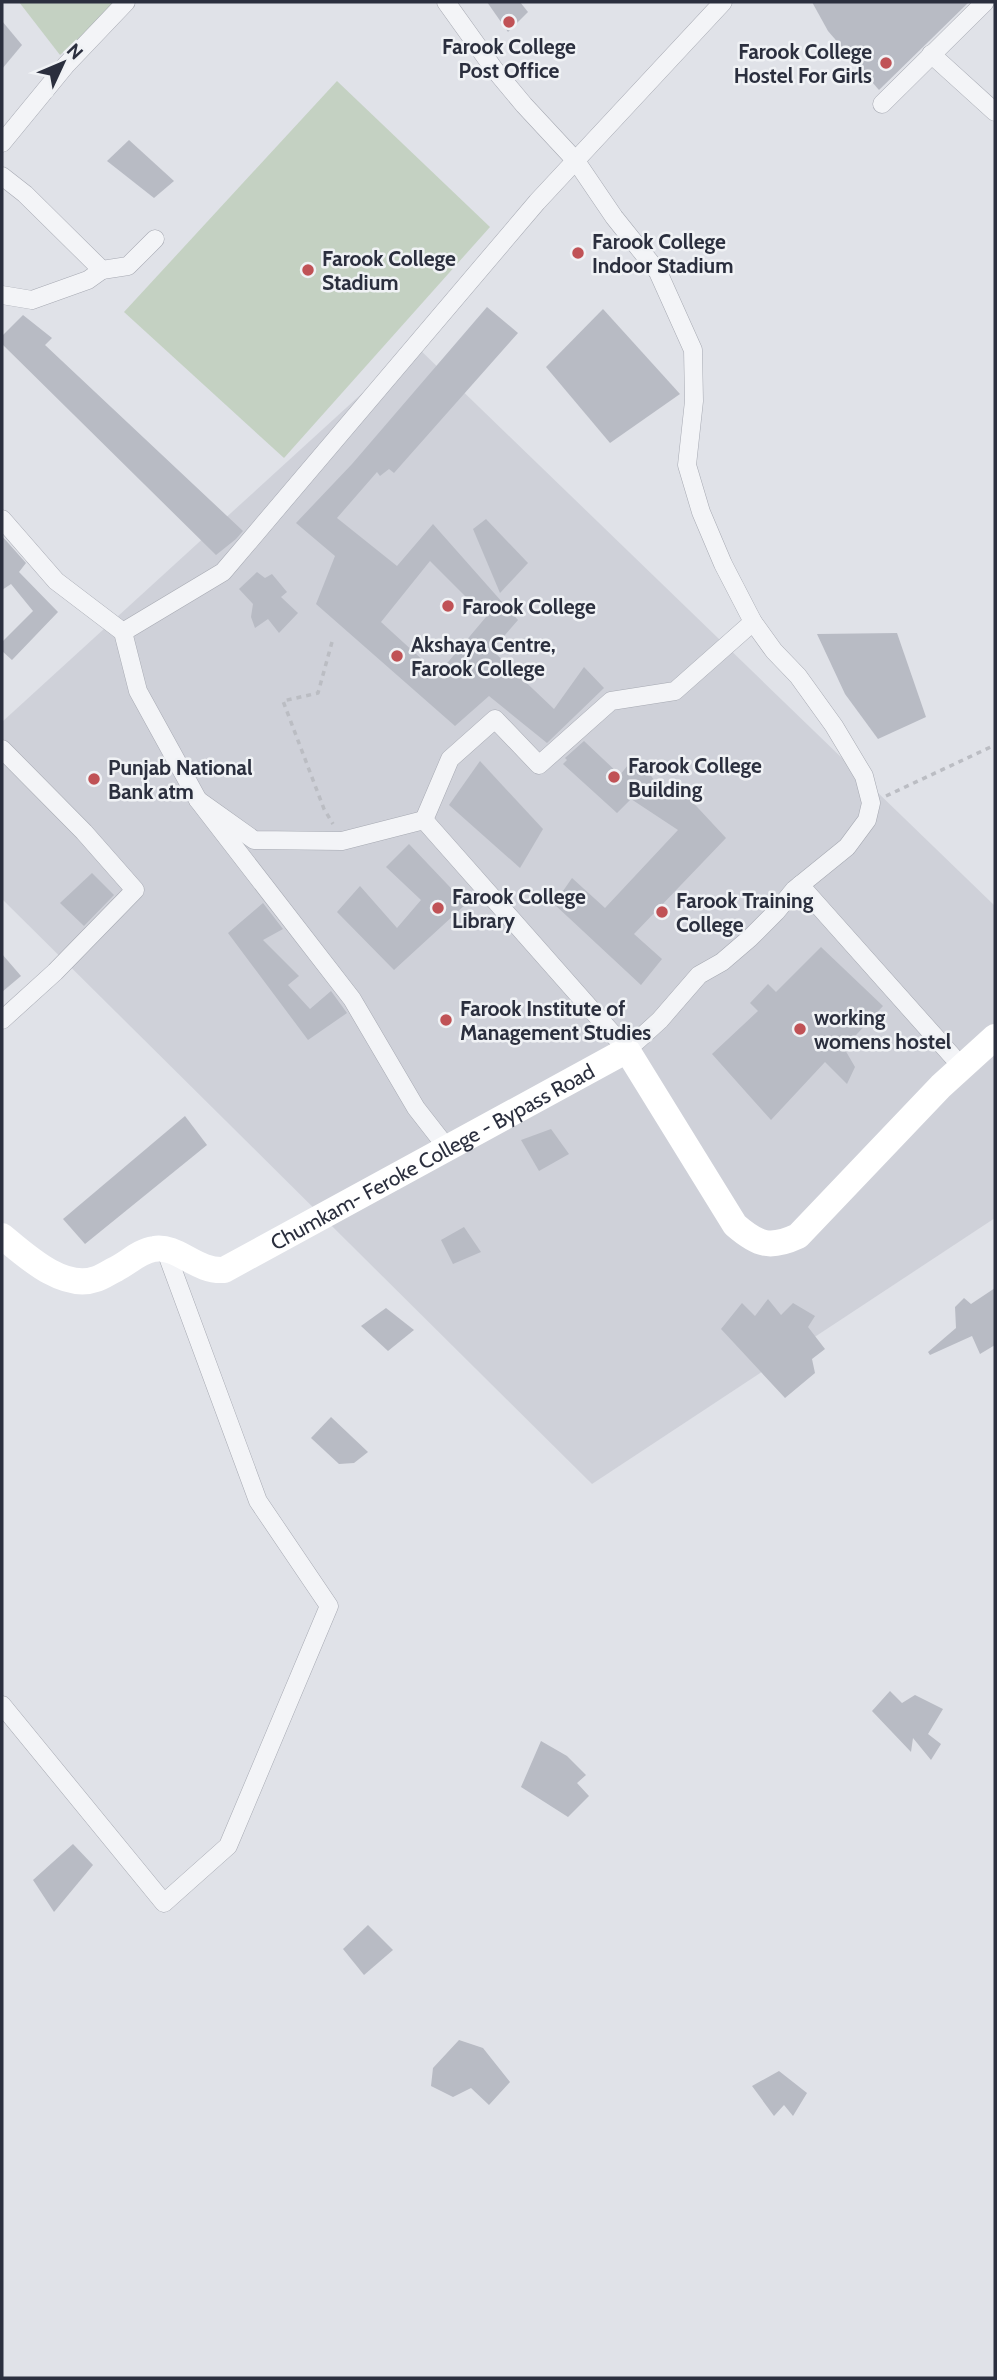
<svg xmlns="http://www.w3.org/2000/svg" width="997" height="2380" viewBox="0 0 997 2380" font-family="Cabin,sans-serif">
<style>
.built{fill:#cfd1d9}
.green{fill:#c4d1c2}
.building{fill:#b8bbc4;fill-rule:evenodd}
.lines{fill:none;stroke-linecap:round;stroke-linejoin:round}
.street-casing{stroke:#a6a9b2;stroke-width:19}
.path{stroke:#bbbdc3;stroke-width:3.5;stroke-dasharray:5 5;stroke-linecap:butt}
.street{stroke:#f3f4f7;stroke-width:18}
.secondary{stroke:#fff;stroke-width:26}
.poi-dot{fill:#c05256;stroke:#f0f2f5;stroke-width:2.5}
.labels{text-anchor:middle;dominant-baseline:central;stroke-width:5;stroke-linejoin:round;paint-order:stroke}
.poi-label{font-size:21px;font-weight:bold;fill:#2b2f3e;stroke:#f0f2f5;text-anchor:start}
.street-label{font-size:21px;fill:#2b2f3e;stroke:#f0f2f5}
</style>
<rect width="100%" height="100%" fill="#e0e2e8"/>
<!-- built -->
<polygon class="built" points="415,345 995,906 995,1218 592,1484 2,899 2,722"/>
<!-- green -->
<g class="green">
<polygon points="19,2 120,2 60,55"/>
<polygon points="337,81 490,227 284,458 124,312"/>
</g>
<!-- building -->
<g class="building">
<polygon points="487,2 520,2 528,12 508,32"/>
<polygon points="812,2 969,2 879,90 828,31"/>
<polygon points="2,21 22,45 2,69"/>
<polygon points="129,140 174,181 154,198 107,161"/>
<path d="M487,307L518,333L394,473L389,469L380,476L377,472L337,518L397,566L433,524L518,620L492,650L554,709L584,667L604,688L547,743L489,696L455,726L316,604L335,556L296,523L352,464ZM430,561L486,617L438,674L381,622Z"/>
<polygon points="603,309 680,394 610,443 546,367"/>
<polygon points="23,315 52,338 45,345 243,531 236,539 216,555 2,344 2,336"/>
<polygon points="486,519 528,563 500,593 473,529"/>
<polygon points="2,536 26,563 19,572 58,612 12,660 2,651 2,642 33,611 11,584 2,590"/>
<polygon points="257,572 265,578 272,574 287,592 281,597 298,613 279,633 268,619 255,628 251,617 253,604 239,589"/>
<polygon points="897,633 926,717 878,739 845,694 817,634"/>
<polygon points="584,741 620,775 636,755 662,791 672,780 726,838 634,934 662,959 641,985 554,904 572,878 605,908 678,830 631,799 617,813 563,764 567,760 565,758"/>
<polygon points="480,761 543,829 520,868 449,805"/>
<polygon points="409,844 466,904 394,970 337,912 360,886 397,928 421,900 386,867"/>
<polygon points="92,873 114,895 84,926 60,903"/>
<polygon points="263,903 283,929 263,940 299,976 288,985 310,1009 331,991 347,1013 308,1040 228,933"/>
<polygon points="821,947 883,1006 844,1048 855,1067 847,1084 825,1062 771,1120 712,1054 758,1011 750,1003 768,984 776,992"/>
<polygon points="2,954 21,976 2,992"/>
<polygon points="185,1116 207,1145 85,1244 63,1219"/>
<polygon points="551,1129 569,1154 539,1171 521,1140"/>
<polygon points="464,1227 481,1252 453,1264 441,1240"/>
<polygon points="995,1288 995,1345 980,1354 972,1336 930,1355 928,1352 956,1328 955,1307 964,1298 971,1304"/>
<polygon points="768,1299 781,1315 793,1303 815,1316 808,1327 825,1349 812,1359 815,1373 785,1398 721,1329 742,1303 755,1316"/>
<polygon points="386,1308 414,1330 388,1351 361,1326"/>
<polygon points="331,1417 368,1452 354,1463 339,1464 311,1438"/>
<polygon points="890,1691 902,1703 915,1695 943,1709 928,1734 941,1744 931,1760 913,1738 911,1752 872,1711"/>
<polygon points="541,1741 567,1756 586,1775 577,1783 589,1796 568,1817 521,1787"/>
<polygon points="73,1844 93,1865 54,1912 33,1880"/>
<polygon points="368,1925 393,1950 364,1975 343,1949"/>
<polygon points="459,2040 483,2048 510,2082 489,2105 471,2088 453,2097 431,2086 433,2068"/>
<polygon points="779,2071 807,2093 793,2116 784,2105 774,2116 752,2086"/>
</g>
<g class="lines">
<defs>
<g id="street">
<polyline points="931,54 995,112"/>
<polyline points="882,104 985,2"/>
<polyline points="2,143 66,65 126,2"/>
<polyline points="2,176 25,194 102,270 128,266 155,239"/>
<polyline points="2,295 32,300 88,280 102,270"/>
<polyline points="2,519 56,581 123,632 138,691 198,800 352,999 416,1108 448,1149"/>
<polyline points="123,632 223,572 537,202 723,2"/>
<polyline points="2,749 84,832 135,890 55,972 2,1020"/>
<polyline points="198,800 254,840 342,841 424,820 627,1050 660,1020 699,975 722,962 750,938 776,912 794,890 847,847 867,820 871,803 864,776 834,726 798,676 774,651 753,622 723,564 701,512 687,465 694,401 693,350 658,272 614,217 576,161 524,105 494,69 446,2"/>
<polyline points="424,820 450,759 495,719 539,765 611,701 675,691 753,622"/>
<polyline points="800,885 962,1067"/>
<polyline points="2,1705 164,1903 228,1846 329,1606 258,1501 165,1249"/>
</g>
</defs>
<!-- street casing -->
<use href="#street" class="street-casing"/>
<!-- path -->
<g class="path">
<polyline points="332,642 318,693 283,701 324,809 333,824"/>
<polyline points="886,796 995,745"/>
</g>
<!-- street -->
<use href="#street" class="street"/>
<!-- secondary -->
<path class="secondary" id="s1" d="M2,1236C25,1255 63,1291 96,1279C103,1277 109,1272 116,1269C128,1263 140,1251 154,1249C178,1245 196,1272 224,1270L627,1050L735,1225C758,1245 770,1249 798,1236L941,1086L995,1037"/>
</g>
<!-- markers -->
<g class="poi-dot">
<circle cx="509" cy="22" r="7"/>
<circle cx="886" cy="63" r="7"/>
<circle cx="578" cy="253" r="7"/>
<circle cx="308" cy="270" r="7"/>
<circle cx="448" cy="606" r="7"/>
<circle cx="397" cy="656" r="7"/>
<circle cx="614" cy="777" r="7"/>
<circle cx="94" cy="779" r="7"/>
<circle cx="438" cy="908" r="7"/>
<circle cx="662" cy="912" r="7"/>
<circle cx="446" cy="1020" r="7"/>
<circle cx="800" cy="1029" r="7"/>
</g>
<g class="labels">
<!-- poi labels -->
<g class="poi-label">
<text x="509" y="46" text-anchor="middle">Farook College<tspan x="509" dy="24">Post Office</tspan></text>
<text x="872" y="51" text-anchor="end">Farook College<tspan x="872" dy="24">Hostel For Girls</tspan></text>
<text x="592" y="241">Farook College<tspan x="592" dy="24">Indoor Stadium</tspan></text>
<text x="322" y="258">Farook College<tspan x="322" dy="24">Stadium</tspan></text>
<text x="462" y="606">Farook College</text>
<text x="411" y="644">Akshaya Centre,<tspan x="411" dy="24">Farook College</tspan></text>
<text x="628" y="765">Farook College<tspan x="628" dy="24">Building</tspan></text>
<text x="108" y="767">Punjab National<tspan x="108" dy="24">Bank atm</tspan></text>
<text x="452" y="896">Farook College<tspan x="452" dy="24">Library</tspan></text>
<text x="676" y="900">Farook Training<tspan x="676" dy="24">College</tspan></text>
<text x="460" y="1008">Farook Institute of<tspan x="460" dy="24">Management Studies</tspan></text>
<text x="814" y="1017">working<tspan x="814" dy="24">womens hostel</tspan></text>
</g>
<!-- street labels -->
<g class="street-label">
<text stroke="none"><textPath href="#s1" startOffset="485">Chumkam- Feroke College - Bypass Road</textPath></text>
</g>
</g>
<!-- border -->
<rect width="997" height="2380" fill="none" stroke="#2b2f3e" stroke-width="7"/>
<!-- north arrow -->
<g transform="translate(63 63) rotate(46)" stroke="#f0f2f5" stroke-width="5" paint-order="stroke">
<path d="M0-5L12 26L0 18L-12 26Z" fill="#2b2f3e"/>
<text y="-10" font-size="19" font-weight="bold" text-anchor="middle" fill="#2b2f3e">N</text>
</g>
</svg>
